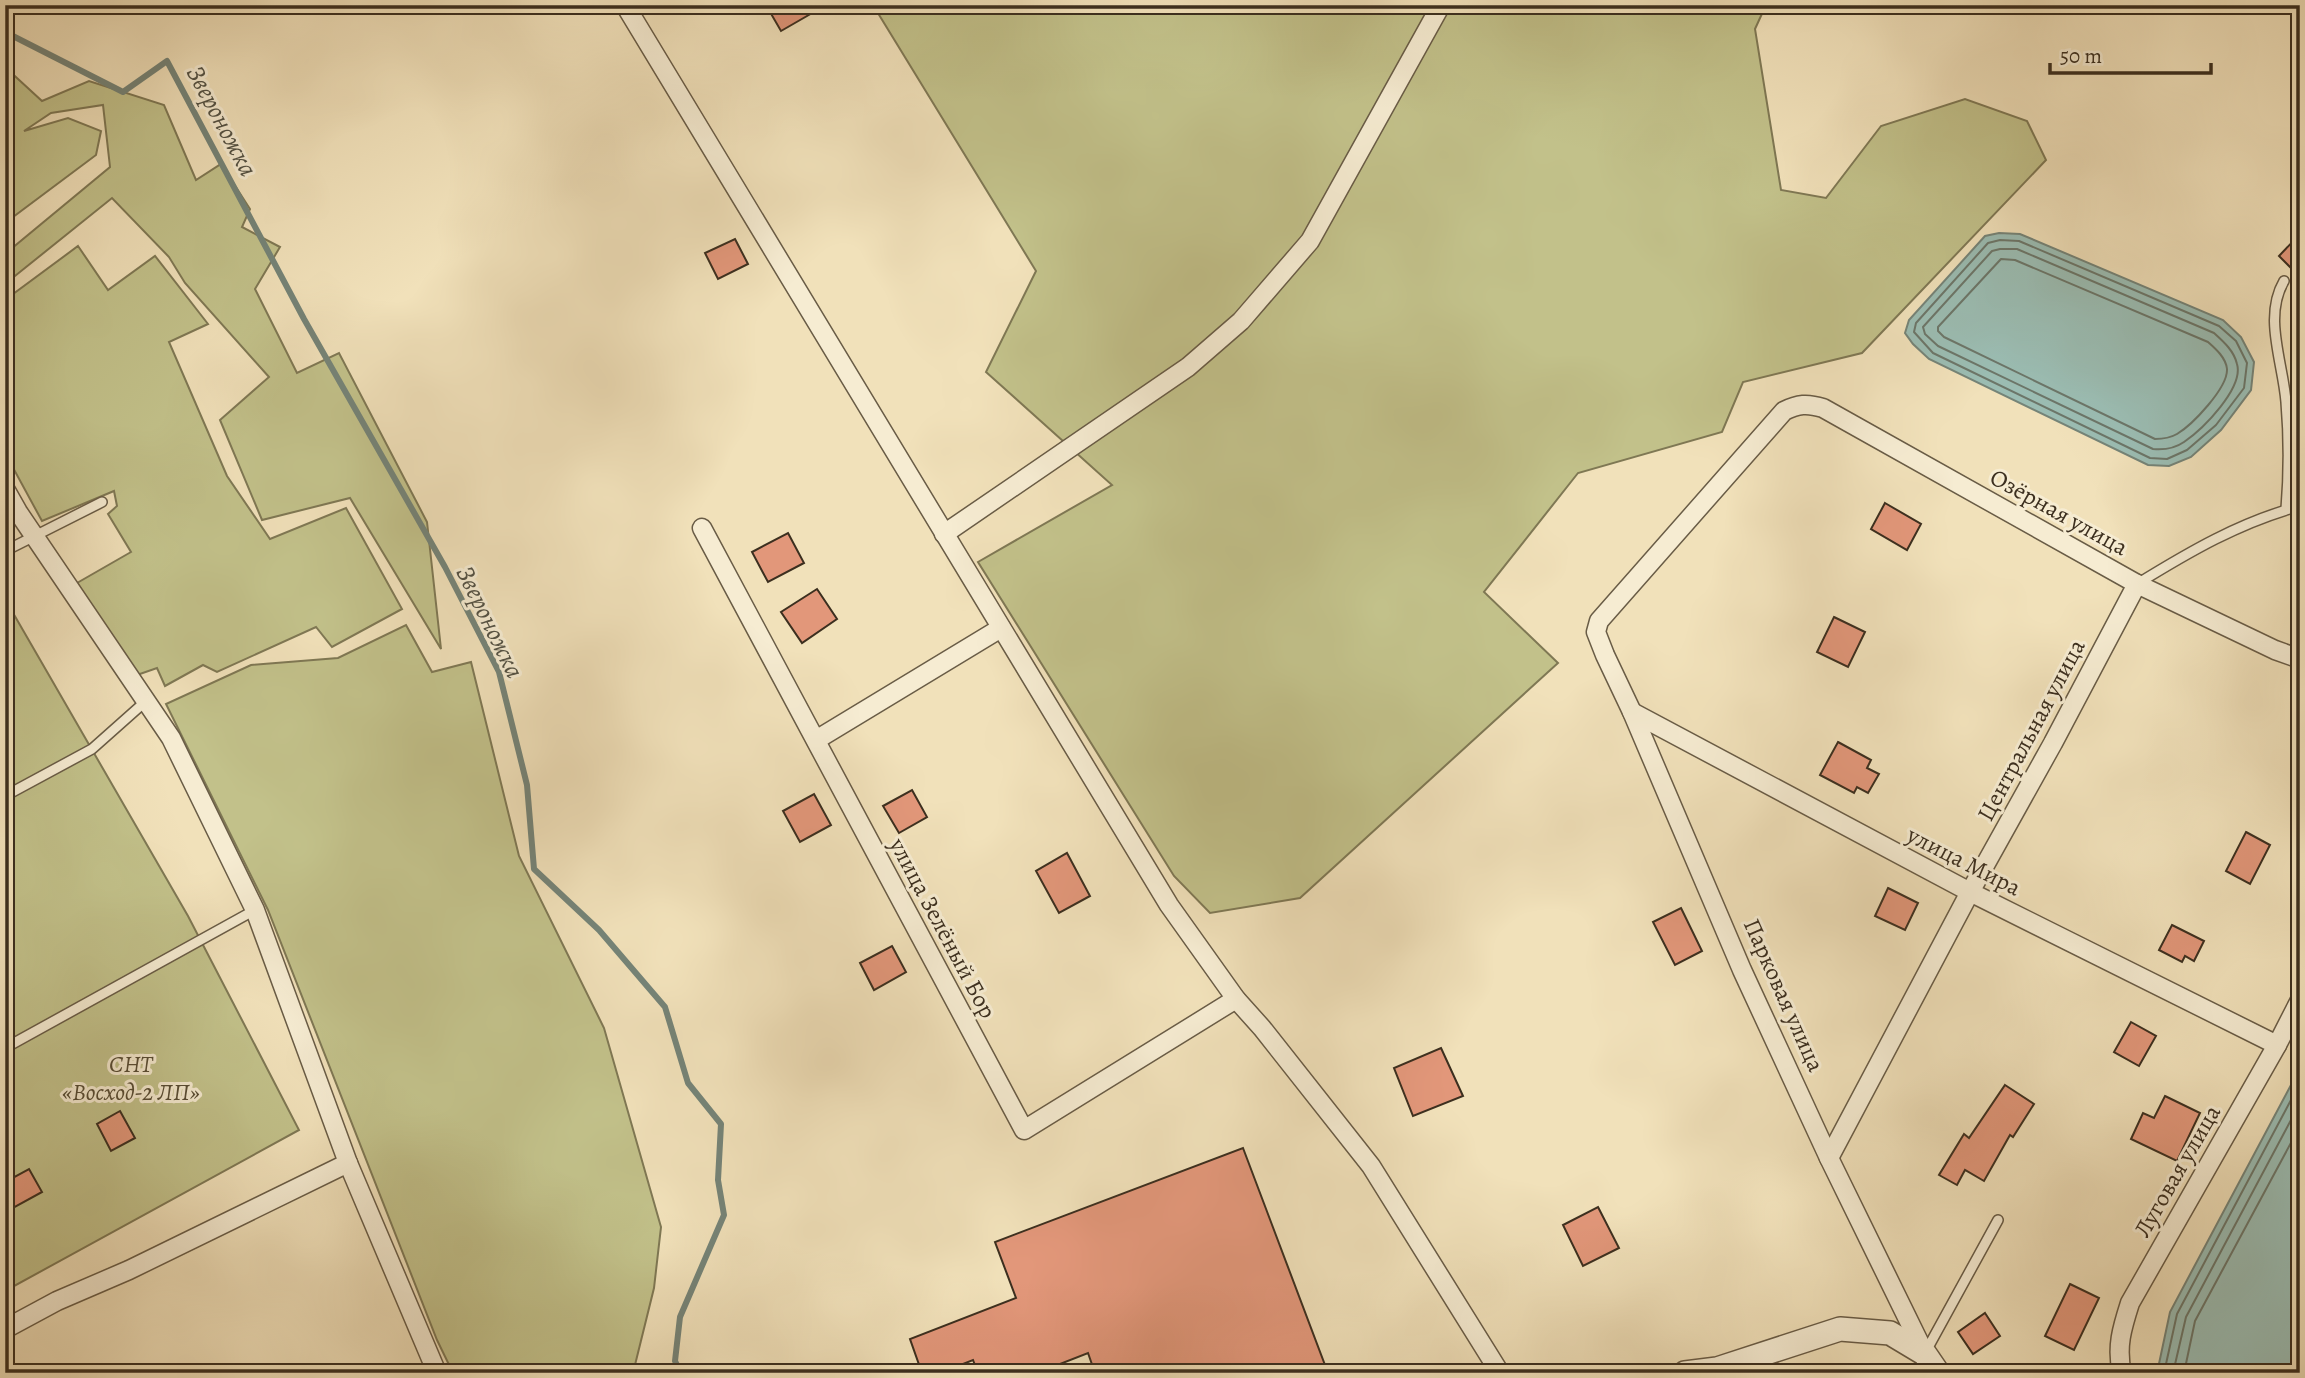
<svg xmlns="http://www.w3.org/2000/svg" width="2305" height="1378" viewBox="0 0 2305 1378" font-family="Alegreya,serif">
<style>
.green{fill:#c2c18a;stroke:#7f7854;stroke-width:2}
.water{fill:#9bbdb3;stroke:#758478;stroke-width:2}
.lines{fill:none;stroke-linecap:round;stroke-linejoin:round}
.shore{stroke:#6c7669;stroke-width:2}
.stream{stroke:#758478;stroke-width:6}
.building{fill:#e2977a;stroke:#3c2f1f;stroke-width:2}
.service-casing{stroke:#695c46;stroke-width:12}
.minor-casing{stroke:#695c46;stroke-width:21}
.tertiary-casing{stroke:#695c46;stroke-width:26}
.service{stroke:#f6ecd2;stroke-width:9}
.minor{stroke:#f6ecd2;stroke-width:18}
.tertiary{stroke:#f6ecd2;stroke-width:23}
.labels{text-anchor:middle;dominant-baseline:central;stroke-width:6;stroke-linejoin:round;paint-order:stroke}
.street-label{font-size:24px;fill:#3c2f1f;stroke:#f6ecd2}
.park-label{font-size:24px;font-style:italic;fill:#574c34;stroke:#f6ecd2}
.water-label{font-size:26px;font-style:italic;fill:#545244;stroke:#f6ecd2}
</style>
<rect width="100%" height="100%" fill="#f1e1ba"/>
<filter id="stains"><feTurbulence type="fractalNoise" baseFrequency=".00286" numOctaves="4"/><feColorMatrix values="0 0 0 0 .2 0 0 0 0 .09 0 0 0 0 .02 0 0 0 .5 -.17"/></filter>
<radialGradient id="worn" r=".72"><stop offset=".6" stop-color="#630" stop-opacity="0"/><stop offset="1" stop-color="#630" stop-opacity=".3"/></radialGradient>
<!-- green -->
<g class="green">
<polygon points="873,5 1766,5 1755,29 1781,190 1826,198 1881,126 1965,99 2027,121 2046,160 1862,353 1743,382 1722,432 1578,473 1484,592 1558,663 1300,898 1210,913 1174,876 978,562 1112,485 986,372 1036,271"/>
<polygon points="5,67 42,101 89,81 164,105 196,180 221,164 250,209 242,227 280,247 255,289 297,373 339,353 427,522 441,649 350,498 262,520 220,420 269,377 185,283 169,257 112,198 5,284 5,254 110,167 103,105 51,113 24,131 68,118 101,131 96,155 5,223"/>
<polygon points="78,246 108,290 155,256 208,324 169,342 227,476 270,539 346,508 402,609 332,647 316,627 217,672 203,665 165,686 157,668 137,675 77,583 131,552 108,514 117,506 114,491 42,521 5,453 5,300"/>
<polygon points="5,599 188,916 299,1130 5,1291"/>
<polygon points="406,625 432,672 471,662 519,856 604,1028 661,1227 654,1288 633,1373 453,1373 437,1340 268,910 166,704 251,665 338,658"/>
</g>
<!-- water -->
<g class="water">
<polygon points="1999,233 2020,234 2223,320 2241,337 2254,362 2251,390 2221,430 2191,457 2169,466 2148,465 1929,359 1913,344 1905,333 1909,320 1985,236"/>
<polygon points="2300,1068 2300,1352 2288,1373 2157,1373 2170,1312"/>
</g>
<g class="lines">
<!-- shore -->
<g class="shore">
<polygon points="2000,240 2019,241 2219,326 2236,341 2247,363 2244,388 2216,425 2187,450 2167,459 2150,458 1933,353 1914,332 1916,323 1988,243"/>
<path d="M2000,249H2017L2214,333C2224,342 2234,351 2237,364C2244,388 2203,429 2184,442C2174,449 2164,450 2153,449L1938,346L1925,334L1923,327L1992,251Z"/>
<path d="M2001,259L2015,260L2208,342C2216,349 2226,358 2227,369C2228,388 2192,425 2177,434C2170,438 2163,439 2155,439L1944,337L1938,331V327Z"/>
<polyline points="2164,1373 2177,1314 2300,1083"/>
<polyline points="2173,1373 2186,1317 2300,1103"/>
<polyline points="2184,1373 2195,1321 2300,1126"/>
</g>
<!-- stream -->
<polyline class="stream" points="5,32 123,92 167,61 304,319 445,567 499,672 527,785 534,869 599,930 665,1007 688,1083 721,1124 718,1180 724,1215 680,1317 675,1361 681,1373"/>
</g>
<!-- building -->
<g class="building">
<polygon points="766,5 826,5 781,31"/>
<polygon points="2300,234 2300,261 2292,269 2279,256"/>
<polygon points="735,239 748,264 718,279 705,253"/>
<polygon points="1885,503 1921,524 1907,550 1871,529"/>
<polygon points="788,533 804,563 768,582 752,552"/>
<polygon points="817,589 837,619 802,643 781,612"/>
<polygon points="1834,617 1865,632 1848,667 1817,652"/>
<polygon points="1838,742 1871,760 1867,768 1879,774 1868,793 1857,787 1854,793 1820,775"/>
<polygon points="912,790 927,817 899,833 883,806"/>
<polygon points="814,794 831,825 800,842 783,811"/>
<polygon points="2246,832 2270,845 2250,884 2226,871"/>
<polygon points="1067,853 1090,896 1059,913 1036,871"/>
<polygon points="1888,888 1918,903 1905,930 1875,916"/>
<polygon points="1681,908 1702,951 1675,965 1653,922"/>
<polygon points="2172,925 2204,941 2194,961 2185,956 2182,962 2159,950"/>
<polygon points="892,946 906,972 874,990 860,963"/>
<polygon points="2131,1022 2156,1036 2139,1066 2114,1052"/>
<polygon points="1441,1048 1463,1096 1413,1116 1394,1068"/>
<polygon points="2005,1085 2034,1104 2013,1137 2010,1135 1984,1181 1965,1170 1957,1185 1939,1175 1964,1134 1969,1138"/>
<polygon points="2165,1096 2200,1113 2177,1161 2131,1139 2143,1113 2154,1118"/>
<polygon points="120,1111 135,1138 111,1151 97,1124"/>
<polygon points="1243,1148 1328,1373 1095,1373 1088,1353 1037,1373 978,1373 973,1360 940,1373 922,1373 910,1339 1016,1298 995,1242"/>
<polygon points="29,1169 42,1192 13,1208 5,1193 5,1182"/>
<polygon points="1598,1207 1619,1248 1583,1266 1563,1225"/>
<polygon points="2070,1284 2099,1298 2074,1350 2045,1336"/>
<polygon points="1985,1313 2000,1336 1973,1354 1958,1332"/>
</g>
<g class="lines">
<defs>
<g id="service">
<path d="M2284,281C2263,317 2283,362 2286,402C2289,438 2289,473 2286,509"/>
<polyline points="5,551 102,502"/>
<path d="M2137,584C2189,552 2240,522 2300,506"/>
<polyline points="5,796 92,749 146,701"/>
<polyline points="5,1048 255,910"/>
<polyline points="1925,1353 1998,1220"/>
</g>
<g id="minor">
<polyline points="625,5 1169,905 1236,999 1262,1028 1371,1166 1500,1373"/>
<polyline points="5,489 18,512 171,738 255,910 348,1163 437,1373"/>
<polyline points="702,528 1024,1130 1236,999"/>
<polyline points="944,534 1188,367 1241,321 1310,241 1441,5"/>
<polyline points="1632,712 1970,892 2277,1045"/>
<polyline points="816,740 1001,628"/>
<polyline points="1829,1158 1970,892 2053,743 2137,584"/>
<polyline points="5,1329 57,1301 129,1270 348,1163"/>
<path d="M1925,1354L1829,1158L1742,970L1632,712L1605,655L1596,632L1599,621L1784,411C1798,404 1807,403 1823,408L2137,584L2275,650L2300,659"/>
<path d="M2122,1373C2116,1347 2122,1328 2130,1303L2277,1045L2300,1000"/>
</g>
<polyline id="tertiary" points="1685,1373 1717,1369 1840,1329 1890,1333 1925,1354 1938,1373"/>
</defs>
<!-- service casing -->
<use href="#service" class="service-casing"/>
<!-- minor casing -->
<use href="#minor" class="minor-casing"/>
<!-- tertiary casing -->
<use href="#tertiary" class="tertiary-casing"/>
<!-- service -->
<use href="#service" class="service"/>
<!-- minor -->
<use href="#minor" class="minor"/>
<!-- tertiary -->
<use href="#tertiary" class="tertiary"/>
</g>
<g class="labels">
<!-- street labels -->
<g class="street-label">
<text transform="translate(2059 512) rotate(29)">Озёрная улица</text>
<text transform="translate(2031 730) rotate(-62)">Центральная улица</text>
<text transform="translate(1964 861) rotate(27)">улица Мира</text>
<text transform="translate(943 928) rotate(62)">улица Зелёный Бор</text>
<text transform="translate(1784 995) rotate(66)">Парковая улица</text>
<text transform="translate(2177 1171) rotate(-60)">Луговая улица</text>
</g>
<!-- park labels -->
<g class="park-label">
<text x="131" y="1064">СНТ<tspan x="131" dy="28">«Восход-2 ЛП»</tspan></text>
</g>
<!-- water labels -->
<g class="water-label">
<text transform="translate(222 121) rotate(62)">Звероножка</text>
<text transform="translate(490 622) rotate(64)">Звероножка</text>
</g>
</g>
<!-- margin -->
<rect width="2305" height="1378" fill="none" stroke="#f1e1ba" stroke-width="28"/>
<rect x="7" y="7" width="2291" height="1364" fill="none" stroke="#3c2f1f" stroke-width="3.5"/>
<rect x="14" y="14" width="2277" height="1350" fill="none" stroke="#3c2f1f" stroke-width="2"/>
<!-- scale -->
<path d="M2050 63v10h161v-10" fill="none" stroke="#3c2f1f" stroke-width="3.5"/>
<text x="2060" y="63" font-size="21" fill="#3c2f1f" stroke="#f6ecd2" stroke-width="5" paint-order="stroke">50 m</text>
<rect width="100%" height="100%" filter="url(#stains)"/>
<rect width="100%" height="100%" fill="url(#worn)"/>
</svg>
